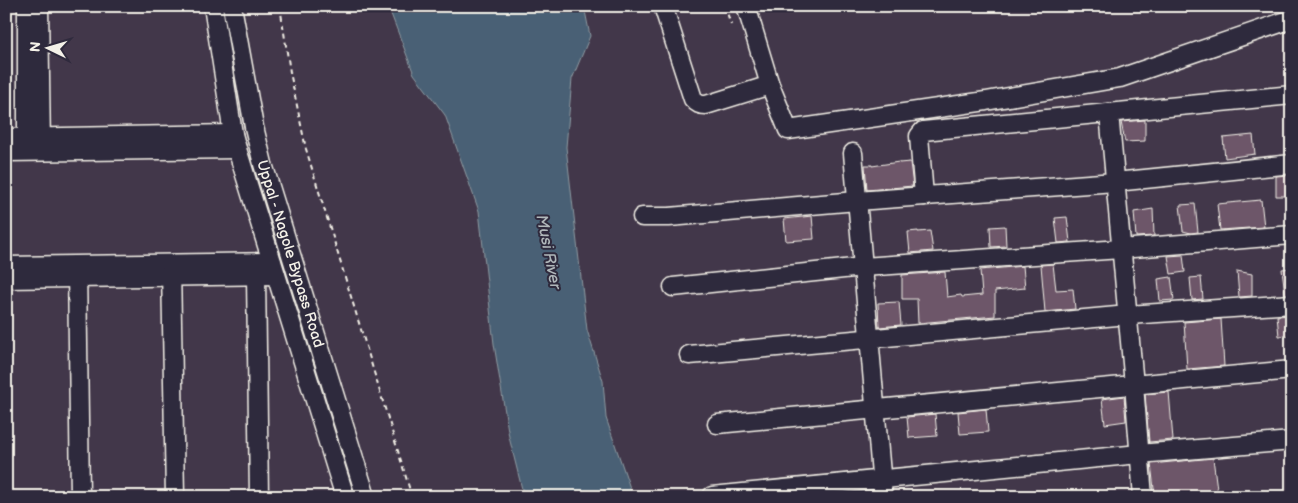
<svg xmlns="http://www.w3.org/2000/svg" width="1298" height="503" viewBox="0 0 1298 503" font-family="'Balsamiq Sans',sans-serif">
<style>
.water{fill:#4a6174;stroke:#8e9ba2}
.building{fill:#6d5669;stroke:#f4f1e8}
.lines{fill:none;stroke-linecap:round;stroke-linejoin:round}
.minor-casing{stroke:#f4f1e8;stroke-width:21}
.path{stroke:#f4f1e8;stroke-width:2;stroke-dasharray:5 4;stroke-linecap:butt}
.minor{stroke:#2f2a3d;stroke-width:18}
.labels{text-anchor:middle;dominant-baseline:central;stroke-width:4;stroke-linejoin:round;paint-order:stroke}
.street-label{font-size:15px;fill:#f4f1e8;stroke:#2f2a3d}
.water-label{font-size:16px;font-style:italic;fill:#b0b7ba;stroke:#2f2a3d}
</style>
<rect width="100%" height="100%" fill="#42374a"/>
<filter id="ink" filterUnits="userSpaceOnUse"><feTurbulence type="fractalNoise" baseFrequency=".02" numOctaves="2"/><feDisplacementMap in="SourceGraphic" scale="10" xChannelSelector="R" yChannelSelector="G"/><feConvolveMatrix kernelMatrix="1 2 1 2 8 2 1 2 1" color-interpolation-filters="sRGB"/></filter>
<g filter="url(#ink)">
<!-- water -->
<polygon class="water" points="388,6 584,6 590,36 572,79 566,147 587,330 603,381 606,418 633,497 524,497 509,437 494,344 479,211 445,115 414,74"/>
<!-- building -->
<g class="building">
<polygon points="1145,120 1145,141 1125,142 1121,122"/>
<polygon points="1253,135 1255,154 1225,158 1223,138"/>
<polygon points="899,162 899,163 910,162 913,186 867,190 865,165 872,165 872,166"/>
<polygon points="1289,175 1290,196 1276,196 1276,176"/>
<polygon points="1261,200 1264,227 1220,230 1217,204"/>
<polygon points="1195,204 1198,232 1191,233 1183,231 1180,205"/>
<polygon points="1153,209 1154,236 1136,237 1134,212"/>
<polygon points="812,216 814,239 786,241 784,219"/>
<polygon points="1067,217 1070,242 1058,243 1055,218"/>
<polygon points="1005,226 1006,246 991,247 990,227"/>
<polygon points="918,231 918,232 930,231 933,251 910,253 908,232"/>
<polygon points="1183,255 1185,272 1171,274 1168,256"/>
<polygon points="1053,264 1056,290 1073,289 1075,309 1045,312 1041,265"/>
<polygon points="1023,266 1025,288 995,291 995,316 918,323 917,299 902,299 902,275 945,272 947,297 961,295 962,297 982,295 980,270"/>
<polygon points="1292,268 1292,293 1285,294 1282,269"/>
<polygon points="1237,271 1252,274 1252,296 1239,297"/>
<polygon points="1171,277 1174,300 1160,301 1158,279"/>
<polygon points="1201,277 1203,299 1192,300 1190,278"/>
<polygon points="899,302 901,325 879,327 878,303"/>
<polygon points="1292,315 1292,335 1279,336 1277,316"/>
<polygon points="1221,319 1224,366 1187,369 1184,322"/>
<polygon points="1169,392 1173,440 1149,442 1145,394"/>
<polygon points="1124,396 1126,421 1105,424 1102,399"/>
<polygon points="986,409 988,432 960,434 958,412"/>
<polygon points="935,414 937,436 909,438 907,417"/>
<polygon points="1213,458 1218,497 1155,497 1151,464"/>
</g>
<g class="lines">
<defs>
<g id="minor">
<polyline points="27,6 27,149"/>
<polyline points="39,6 41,148"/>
<polyline points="213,6 233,134 237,149 345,497"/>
<path id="s1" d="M232,6L254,127L263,164L366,497"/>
<path d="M663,6L693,99C697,104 700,105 706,105L770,85"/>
<polyline points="746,6 770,85 788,130 986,101 1120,78 1292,19"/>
<polyline points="1109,113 1134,385 1143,497"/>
<polyline points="6,138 233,134"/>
<polyline points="6,152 237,149"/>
<polyline points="853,153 883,497"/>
<polyline points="924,196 919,136 923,131 1292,95"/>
<polyline points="642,217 669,217 857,201 1115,182 1292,164"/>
<polyline points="6,266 272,262"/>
<polyline points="171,266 175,497"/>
<polyline points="77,267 80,497"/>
<polyline points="256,276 259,497"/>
<polyline points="6,279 276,275"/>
<polyline points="673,287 863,267 1121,249 1292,235"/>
<polyline points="689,355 1128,315 1292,304"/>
<polyline points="717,424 1292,370"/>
<polyline points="712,496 1139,454 1292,441"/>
</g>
</defs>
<!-- minor casing -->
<use href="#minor" class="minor-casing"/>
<!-- path -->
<g class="path">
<polyline points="280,6 290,72 306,149 412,497"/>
<polyline points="725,6 731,25"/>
</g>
<!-- minor -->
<use href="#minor" class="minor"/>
</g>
</g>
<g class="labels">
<!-- street labels -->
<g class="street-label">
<text stroke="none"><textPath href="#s1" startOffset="255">Uppal - Nagole Bypass Road</textPath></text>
</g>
<!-- water labels -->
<g class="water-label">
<text transform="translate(548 252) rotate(79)">Musi River</text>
</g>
</g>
<!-- margin -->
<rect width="1298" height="503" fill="none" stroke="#2f2a3d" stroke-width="25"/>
<rect x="12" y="12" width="1273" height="478" fill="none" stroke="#f4f1e8" stroke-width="2" filter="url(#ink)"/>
<!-- north arrow -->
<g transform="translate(48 48) rotate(275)" stroke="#2f2a3d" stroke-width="4" paint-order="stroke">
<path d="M0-4L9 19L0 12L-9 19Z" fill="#f4f1e8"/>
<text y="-8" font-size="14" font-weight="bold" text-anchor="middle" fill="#f4f1e8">N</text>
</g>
</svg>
